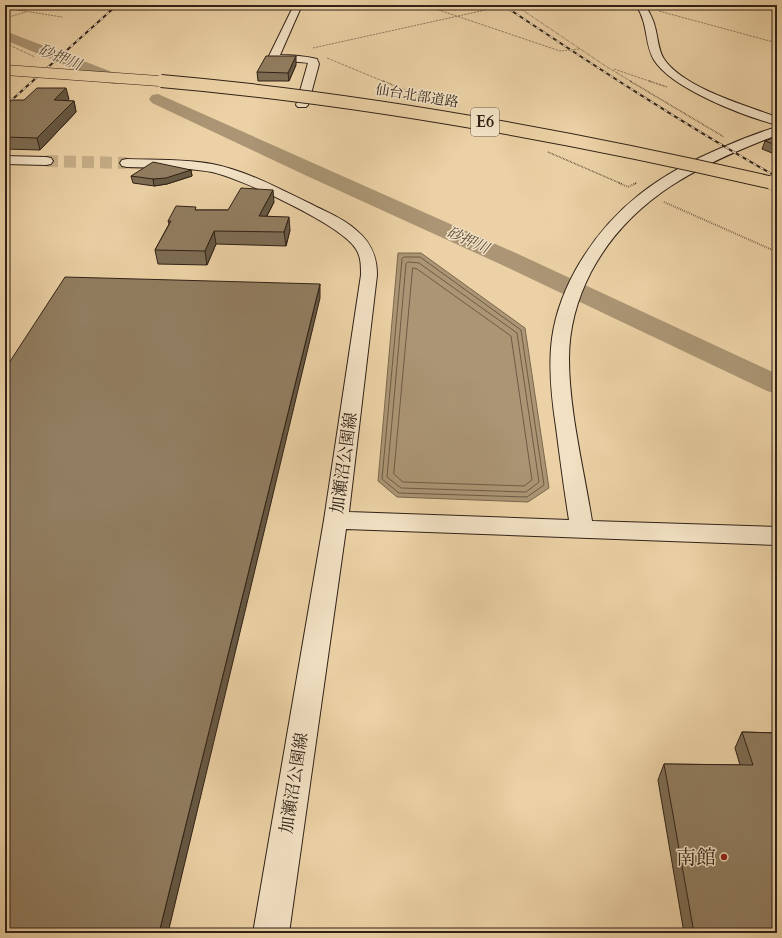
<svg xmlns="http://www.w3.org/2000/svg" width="782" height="938" viewBox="0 0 782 938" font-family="Cardo,'Noto Serif JP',serif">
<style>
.water{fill:#ab9574;stroke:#7a674e}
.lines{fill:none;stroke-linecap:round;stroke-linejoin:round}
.shore{stroke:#6e5b45;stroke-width:1}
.river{fill:#ab9574;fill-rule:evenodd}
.secondary-tunnel{stroke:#c6ae88;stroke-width:12;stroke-dasharray:12 6;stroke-linecap:butt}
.secondary-casing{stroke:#302116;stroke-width:2}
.path-far2{stroke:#302116;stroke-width:1;stroke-dasharray:0.5 1;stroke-linecap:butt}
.path-far1{stroke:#302116;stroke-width:1.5;stroke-dasharray:0.5 1;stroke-linecap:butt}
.path{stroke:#302116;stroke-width:2;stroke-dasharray:0.5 1.5;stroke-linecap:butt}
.secondary{fill:#f2e1c4;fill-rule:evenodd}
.rail-casing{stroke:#302116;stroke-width:2}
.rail{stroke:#f2e1c4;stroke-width:1.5;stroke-dasharray:4;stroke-linecap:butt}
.highway-bridge-far2-casing{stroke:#302116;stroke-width:11;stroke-linecap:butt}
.highway-bridge-far1-casing{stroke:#302116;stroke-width:14;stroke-linecap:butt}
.highway-bridge-casing{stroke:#302116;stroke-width:17;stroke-linecap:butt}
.highway-bridge-far2{stroke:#ebd1a5;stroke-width:10}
.highway-bridge-far1{stroke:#ebd1a5;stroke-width:12}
.highway-bridge{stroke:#ebd1a5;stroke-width:16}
.wall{fill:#7d6c53;stroke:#302116}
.shaded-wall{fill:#665843;stroke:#302116}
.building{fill:#917d60;stroke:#302116}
.poi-dot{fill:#8f2418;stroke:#f2e1c4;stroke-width:1.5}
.labels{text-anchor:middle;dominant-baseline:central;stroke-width:3;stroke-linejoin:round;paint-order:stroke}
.far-street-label{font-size:14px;fill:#302116;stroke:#f2e1c4}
.far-water-label{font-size:15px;font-style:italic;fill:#5b4a37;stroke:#f2e1c4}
.shield{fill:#f2e1c4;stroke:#6a5b4a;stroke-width:1}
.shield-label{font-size:16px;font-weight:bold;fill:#302116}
.street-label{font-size:17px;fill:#302116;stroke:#f2e1c4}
.near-poi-label{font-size:20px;fill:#302116;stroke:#f2e1c4;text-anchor:end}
</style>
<rect width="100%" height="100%" fill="#ebd1a5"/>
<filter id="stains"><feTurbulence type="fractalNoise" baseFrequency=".005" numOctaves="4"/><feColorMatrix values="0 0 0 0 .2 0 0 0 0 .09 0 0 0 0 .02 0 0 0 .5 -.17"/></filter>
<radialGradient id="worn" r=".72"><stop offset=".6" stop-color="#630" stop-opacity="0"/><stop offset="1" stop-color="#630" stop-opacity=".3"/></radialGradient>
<!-- water -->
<polygon class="water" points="398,253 421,253 525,328 549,488 528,502 397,497 378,481"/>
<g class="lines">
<!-- shore -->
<g class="shore">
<polygon points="404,257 420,257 521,330 544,485 527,497 399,493 382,479 402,259"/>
<polygon points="408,262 419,263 517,333 539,482 526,492 401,488 387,477 406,264"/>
<polygon points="413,268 417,269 511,336 532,480 524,486 403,482 394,474"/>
</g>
<!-- river -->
<g class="river">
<polygon points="5,31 120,75 122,79 120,83 114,84 108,83 5,40"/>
<polygon points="158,94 518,254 777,374 777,394 767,391 500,264 307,176 152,103 149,99 152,95"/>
</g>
<!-- secondary-tunnel -->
<polyline class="secondary-tunnel" points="46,161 127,163"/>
<defs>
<g id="secondary">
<path d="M294,5H302L280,55C293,55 304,56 317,59L319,64L308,105L306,107H298L296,105L308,63C299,61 273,63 268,58Z"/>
<path d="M636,5H645C649,12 653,18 655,27C658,37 658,50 664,59C684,88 744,105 777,117V125C744,116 672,89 654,60C644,43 649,25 636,5Z"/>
<path d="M777,127V135C701,164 631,197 591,272C577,299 569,328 569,359C569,410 584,470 592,521L777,527V545L346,529L289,933H253L324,520L361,275C361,265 361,257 356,249C342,225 240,178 212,172C184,167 155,168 127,167L122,166L120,163L122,160L127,159C155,160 185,159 212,164C248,171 279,189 311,204C326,212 343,218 356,230C371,242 377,256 377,275L349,512L569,520C564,489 560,458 556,427C552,401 549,375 551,348C553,321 562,295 575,271C610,208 660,173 726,146C742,139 760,132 777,127Z"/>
<polygon points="5,156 46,157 51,158 53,161 51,164 46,165 5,164"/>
</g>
</defs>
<!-- secondary casing -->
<use href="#secondary" class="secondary-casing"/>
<!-- path-far2 -->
<g class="path-far2">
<polyline points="424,5 560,51 580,49"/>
<polyline points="515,5 607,67 632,82"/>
<polyline points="5,8 62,17"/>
<polyline points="659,11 777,43"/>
<polyline points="5,18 26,12"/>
<polyline points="5,43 35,57"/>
<polyline points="313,48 508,5"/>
<polyline points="327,58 385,82"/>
<polyline points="614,69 652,82"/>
</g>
<!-- path-far1 -->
<g class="path-far1">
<polyline points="383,81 420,96"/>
<polyline points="630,81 724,137"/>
<polyline points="649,81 667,87"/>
<polyline points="548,152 622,184"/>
<polyline points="634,184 637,183"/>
</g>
<!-- path -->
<g class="path">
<polyline points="619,183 628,187 636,183"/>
<polyline points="664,202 777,252"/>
</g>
<!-- secondary -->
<use href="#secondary" class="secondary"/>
<defs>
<g id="rail">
<path d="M503,5C593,65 683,124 777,177"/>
<polyline points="5,106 117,5"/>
</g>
</defs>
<!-- rail casing -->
<use href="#rail" class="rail-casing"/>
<!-- rail -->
<use href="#rail" class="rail"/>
<defs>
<polyline id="highway-bridge-far2" points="5,70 173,82"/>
<path id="highway-bridge-far1" d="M161,81C369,99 574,137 777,184"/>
<polyline id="highway-bridge" points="774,183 777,184"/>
</defs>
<!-- highway-bridge-far2 casing -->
<use href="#highway-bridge-far2" class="highway-bridge-far2-casing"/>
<!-- highway-bridge-far1 casing -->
<use href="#highway-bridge-far1" class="highway-bridge-far1-casing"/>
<!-- highway-bridge casing -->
<use href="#highway-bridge" class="highway-bridge-casing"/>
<!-- highway-bridge-far2 -->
<use href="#highway-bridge-far2" class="highway-bridge-far2"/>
<!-- highway-bridge-far1 -->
<use href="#highway-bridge-far1" class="highway-bridge-far1"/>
<!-- highway-bridge -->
<use href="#highway-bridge" class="highway-bridge"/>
</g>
<!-- wall -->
<g class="wall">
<polygon points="296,65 289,81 258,81 257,72"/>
<polygon points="69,99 67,101 74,101 76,112 40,150 5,149 5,106"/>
<polygon points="777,136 777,155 762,149 765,141"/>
<polygon points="191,170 192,176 167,184 154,186 133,183 131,176"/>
<polygon points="274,202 267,216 290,230 286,246 216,244 207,265 158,264 155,250 169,224 168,221 196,210 228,210"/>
<polygon points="742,732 777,733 777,933 684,933 658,780 664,764 740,765 735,748"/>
</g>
<!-- shaded-wall -->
<g class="shaded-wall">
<polygon points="296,56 296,65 289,81 288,73"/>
<polygon points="66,88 69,99 57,112 54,100"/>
<polygon points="74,101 76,112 40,150 37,138"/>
<polygon points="191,170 192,176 167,184 154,186 153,179"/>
<polygon points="273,190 274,202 260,229 259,216"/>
<polygon points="289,217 290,230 286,246 284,232"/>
<polygon points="214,231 216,244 207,265 205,251"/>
<polygon points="320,284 320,298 168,933 159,933"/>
</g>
<!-- building -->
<g class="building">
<polygon points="266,56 296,56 288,73 257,72"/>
<polygon points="37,88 66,88 54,100 74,101 37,138 5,137 5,106 12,100 24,100"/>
<polygon points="777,136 777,145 765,141"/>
<polygon points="153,162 191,170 166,178 153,179 131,176"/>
<polygon points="241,188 273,190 259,216 289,217 284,232 214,231 205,251 155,250 171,221 168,221 176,206 196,207 195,210 228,210"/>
<polygon points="65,277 320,284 159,933 5,933 5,369"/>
<polygon points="742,732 777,733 777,933 694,933 664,764 753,765"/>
</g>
<!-- markers -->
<circle class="poi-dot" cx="724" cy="857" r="4"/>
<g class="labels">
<!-- far-street labels -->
<g class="far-street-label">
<text transform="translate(417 96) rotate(9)">仙台北部道路</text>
</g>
<!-- far-water labels -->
<g class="far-water-label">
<text transform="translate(60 57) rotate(22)">砂押川</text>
<text transform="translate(468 240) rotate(24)">砂押川</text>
</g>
<!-- shield labels -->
<rect class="shield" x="471" y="108" width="28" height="28" rx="3"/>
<g class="shield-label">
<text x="485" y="122">E6</text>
</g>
<!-- street labels -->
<g class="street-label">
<text transform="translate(344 463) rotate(-82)">加瀬沼公園線</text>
<text transform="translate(294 783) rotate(-81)">加瀬沼公園線</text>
</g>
<!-- near-poi labels -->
<g class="near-poi-label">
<text x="716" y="857">南館</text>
</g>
</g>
<!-- margin -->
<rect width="782" height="938" fill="none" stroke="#ebd1a5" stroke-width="20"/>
<rect x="6" y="6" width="770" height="926" fill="none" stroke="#302116" stroke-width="2"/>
<rect x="10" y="10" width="762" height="918" fill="none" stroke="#302116"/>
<rect width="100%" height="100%" filter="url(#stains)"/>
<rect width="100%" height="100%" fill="url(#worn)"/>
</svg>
